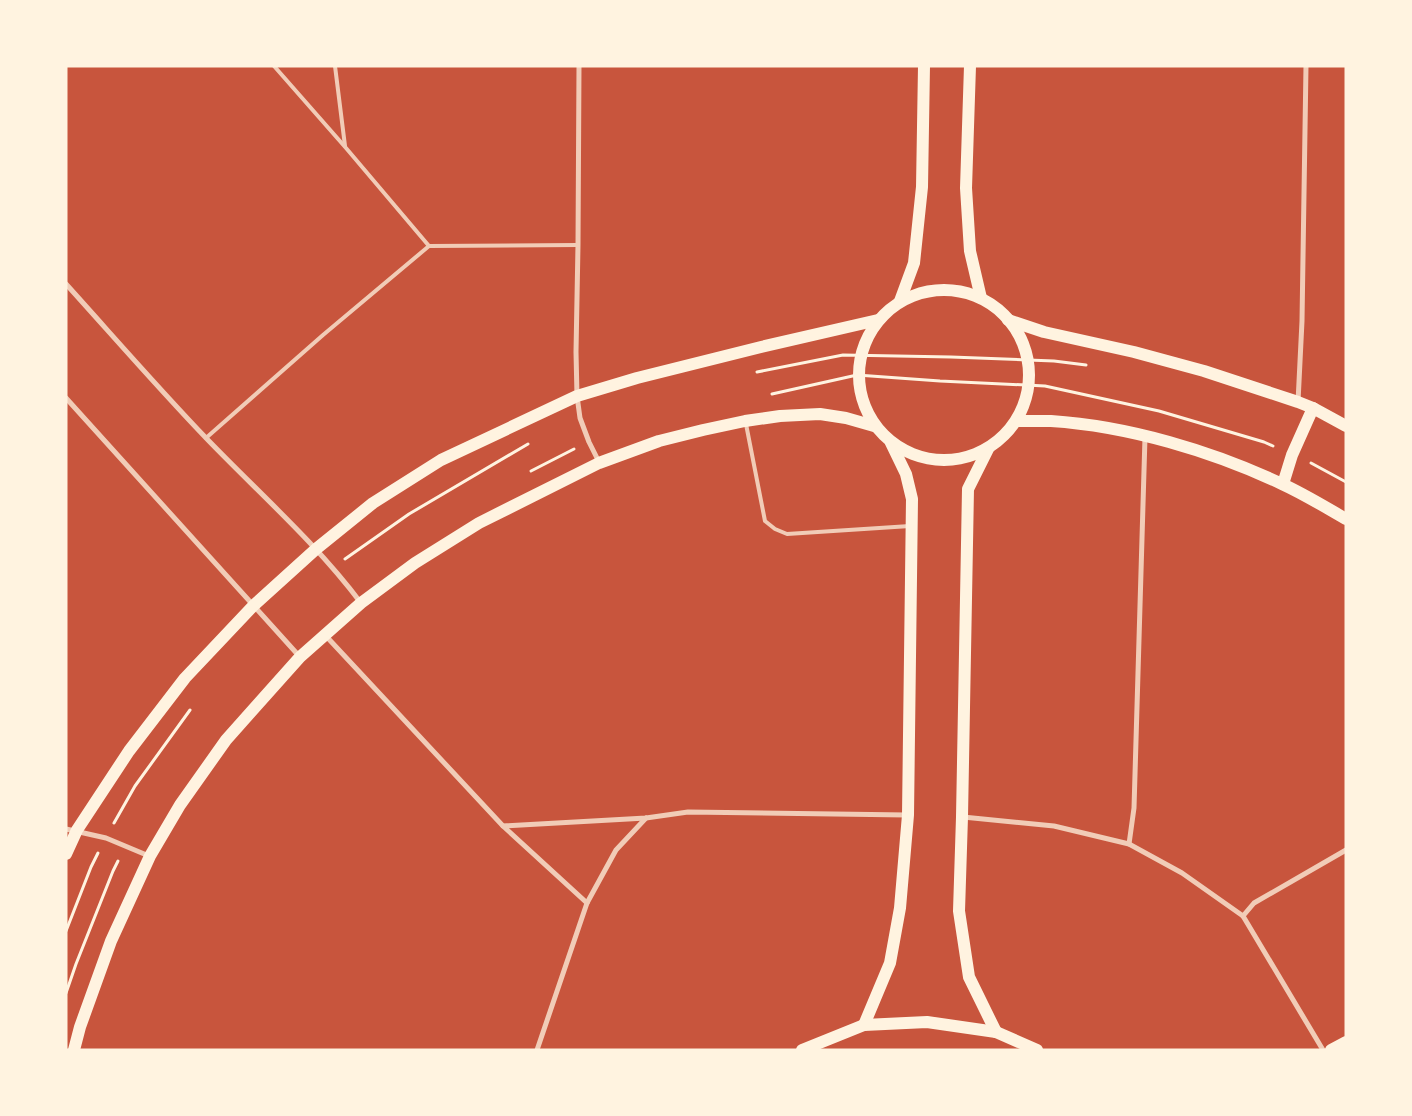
<svg xmlns="http://www.w3.org/2000/svg" width="1412" height="1116" viewBox="0 0 1412 1116" font-family="'PT Sans Narrow',sans-serif">
<style>
.lines{fill:none;stroke-linecap:round;stroke-linejoin:round}
.path{stroke:#fff3e0;stroke-width:3}
.service{stroke:#f1ccb7;stroke-width:4}
.minor{stroke:#f1ccb7;stroke-width:5}
.primary{stroke:#fff3e0;stroke-width:12}
</style>
<rect width="100%" height="100%" fill="#c8553d"/>
<g class="lines">
<!-- path -->
<g class="path">
<polyline points="757,372 843,355 951,357 1028,360 1054,361 1086,365"/>
<polyline points="772,394 857,375 940,381 1045,386 1159,411 1264,442 1273,446"/>
<polyline points="1311,463 1346,482"/>
<polyline points="531,471 574,449"/>
<polyline points="345,559 409,514 528,444"/>
<polyline points="114,823 135,786 190,710"/>
<polyline points="66,931 91,867 98,853"/>
<polyline points="66,993 76,964 113,871 118,861"/>
</g>
<!-- service -->
<g class="service">
<polyline points="274,66 346,148 429,246"/>
<polyline points="335,66 345,146"/>
<polyline points="746,424 765,521 775,529 787,534 910,526"/>
<polyline points="206,438 323,335 429,246 578,245"/>
</g>
<!-- minor -->
<g class="minor">
<polyline points="579,66 578,245 576,352 577,396 580,418 589,442 599,462"/>
<path d="M66,284C113,336 159,389 207,439C259,493 316,543 361,603"/>
<polyline points="66,398 300,657"/>
<polyline points="1298,402 1302,321 1306,66"/>
<polyline points="325,635 503,826 587,903"/>
<polyline points="963,817 1054,826 1129,844 1182,873 1243,916 1323,1050"/>
<polyline points="503,826 646,818 688,812 907,815"/>
<polyline points="66,829 106,838 149,856"/>
<polyline points="1129,844 1134,808 1145,437"/>
<polyline points="1243,916 1254,903 1346,850"/>
<polyline points="537,1050 587,903 616,850 646,818"/>
</g>
<!-- primary -->
<g class="primary">
<polyline points="970,66 966,188 970,251 981,298"/>
<circle cx="944" cy="375" r="85"/>
<polyline points="900,301 914,263 922,187 924,66"/>
<polyline points="1008,320 1044,332 1134,352 1204,371 1298,402 1313,408 1346,426"/>
<path d="M1017,421C1028,421 1040,421 1051,421C1128,426 1212,451 1282,484C1304,494 1325,507 1346,519"/>
<polyline points="988,449 968,489 962,817 959,911 969,977 996,1032"/>
<polyline points="1283,484 1292,455 1313,408"/>
<polyline points="66,854 77,830 129,751 185,678 253,606 316,549 373,503 441,460 577,396 637,378 761,347 878,320"/>
<polyline points="864,1025 890,963 900,908 908,815 912,499 906,474 891,443"/>
<polyline points="74,1050 80,1027 111,941 150,856 180,805 226,740 300,657 361,603 415,563 479,523 599,463 659,441 703,430 745,421 780,416 820,414 846,418 874,426"/>
<polyline points="802,1050 864,1025 927,1022 996,1032 1037,1050"/>
<polyline points="1331,1050 1346,1042"/>
</g>
</g>
<!-- border -->
<rect width="1412" height="1116" fill="none" stroke="#fff3e0" stroke-width="135"/>
</svg>
